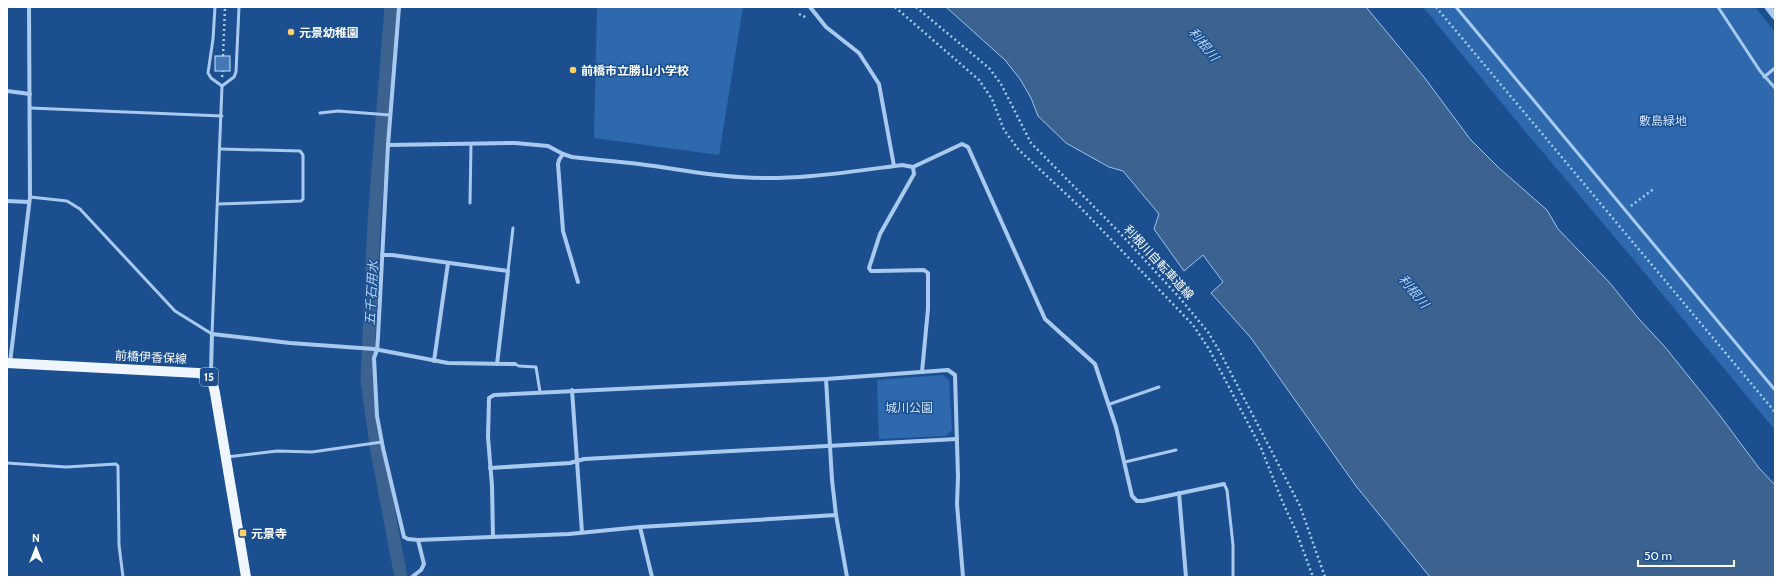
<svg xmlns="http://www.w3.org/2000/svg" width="1782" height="584" viewBox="0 0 1782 584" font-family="Cabin,'Noto Sans JP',sans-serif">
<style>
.green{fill:#2e69ad}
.water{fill:#3c6290;stroke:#9cc4f0}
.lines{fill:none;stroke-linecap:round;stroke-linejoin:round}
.canal{stroke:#3c6290;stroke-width:13}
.building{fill:#4478b7;stroke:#cfe3fa}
.path{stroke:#a9c9ee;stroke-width:2.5;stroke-dasharray:2 3;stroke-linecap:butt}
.service{stroke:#a9c9ee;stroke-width:3}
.minor{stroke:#a9c9ee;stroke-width:4}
.tertiary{stroke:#a9c9ee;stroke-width:7}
.primary{stroke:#f0f6ff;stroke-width:10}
.poi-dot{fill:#ffd166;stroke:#1b4f8f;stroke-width:1.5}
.labels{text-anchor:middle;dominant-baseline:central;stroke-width:3;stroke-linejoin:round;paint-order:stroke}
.shield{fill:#1b4f8f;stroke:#bbcadd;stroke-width:1}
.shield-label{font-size:11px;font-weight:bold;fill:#fff}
.poi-label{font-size:12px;font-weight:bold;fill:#fff;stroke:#1b4f8f;text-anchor:start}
.park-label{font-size:12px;fill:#cfe3fa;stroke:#1b4f8f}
.street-label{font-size:12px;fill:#fff;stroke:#1b4f8f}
.water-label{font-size:13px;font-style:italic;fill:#b5d3f5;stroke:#1b4f8f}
</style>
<rect width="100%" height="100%" fill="#1b4f8f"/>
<!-- green -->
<g class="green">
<polygon points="597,7 743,7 719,155 594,138"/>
<polygon points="1423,7 1755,7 1775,32 1775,430 1639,266 1519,124"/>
<polygon points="943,375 949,380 952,430 946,436 879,439 877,380"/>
</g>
<!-- water -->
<polygon class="water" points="946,7 1366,7 1424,77 1470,139 1499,168 1547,210 1558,229 1609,282 1639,319 1665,347 1718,413 1759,468 1775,485 1775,577 1430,577 1356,486 1251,338 1211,293 1223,282 1203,255 1184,271 1154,229 1159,214 1123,171 1109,167 1066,143 1038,116 1031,98 1020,79 1005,60"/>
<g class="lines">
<!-- canal -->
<polyline class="canal" points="391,7 374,222 367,381 377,451 401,577"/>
</g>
<!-- building -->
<rect class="building" x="215" y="56" width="15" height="15"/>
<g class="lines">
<!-- path -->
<g class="path">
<polyline points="895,7 979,80 992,99 1004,130 1018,149 1080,207 1193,325 1209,349 1261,448 1283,503 1296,531 1313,577"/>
<polyline points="916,7 989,68 1001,84 1031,143 1118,231 1179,297 1208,332 1221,354 1300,506 1325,577"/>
<polyline points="1436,7 1775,412"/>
<polyline points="799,14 807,18"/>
<polyline points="223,56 225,7"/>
<polyline points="222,77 223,71"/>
<polyline points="1631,206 1655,188"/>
</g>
<!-- service -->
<g class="service">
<polyline points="215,7 213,39 208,73 211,78 222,86"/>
<polyline points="1456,7 1775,390"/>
<polyline points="1718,7 1760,71 1775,88"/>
<polyline points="1764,77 1775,68"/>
<polyline points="222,86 234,77 236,72 239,7"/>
<polyline points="30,108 222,116"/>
<polyline points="320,113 338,111 390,115"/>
<polyline points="30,197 67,201 80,209 175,311 212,334 222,86"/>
<polyline points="470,203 471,144"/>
<polyline points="218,204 301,201 303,199 303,155 300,151 221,149"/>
<polyline points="508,271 513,228"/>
<polyline points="515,364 519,366 536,367 540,392"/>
<polyline points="1110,404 1159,387"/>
<polyline points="227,457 277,451 312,452 382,442"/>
<polyline points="1125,462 1176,450"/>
<polyline points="7,463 66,467 116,464 118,466 119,545 123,577"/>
<polyline points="1224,484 1227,490 1233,545 1233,577"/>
</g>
<!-- minor -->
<g class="minor">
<polyline points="399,7 388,145 378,337 377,350 374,358 377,416 383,448 404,537 408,539 418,540 569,534 640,527 836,515"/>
<polyline points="810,7 826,27 859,53 879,84 894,166"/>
<polyline points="7,91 30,94"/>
<path d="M388,145L515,143L548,146L563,154L572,157C595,160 617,161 639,164C672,168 705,175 739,177C793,181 849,172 902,165L913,167L962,144L968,147L1045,319L1095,364L1116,427L1132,496L1137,501H1143L1224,484"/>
<polyline points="563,154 559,160 558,164 563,231 578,282"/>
<polyline points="913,167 914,174 880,234 869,268 871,271 876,271 924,270 928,273 928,309 922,372"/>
<polyline points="7,201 29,202"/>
<polyline points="382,255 392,255 508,271 497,364"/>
<polyline points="434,361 448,263"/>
<polyline points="10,363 30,197 29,7"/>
<polyline points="207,375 211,370 212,334 290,343 374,349 448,363 515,364"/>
<polyline points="826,379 832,480 836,515 847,577"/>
<polyline points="572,390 582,532"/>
<polyline points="490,468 570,463 584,459 957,439"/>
<polyline points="1179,493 1186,577"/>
<polyline points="640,527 652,577"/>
<polyline points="493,537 492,486 488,437 489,398 494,395 826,379 948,370 955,375 958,477 957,504 963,577"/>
<polyline points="412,577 421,570 424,564 418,540"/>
</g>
<!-- tertiary -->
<polyline class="tertiary" points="1768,7 1775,16"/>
<!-- primary -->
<polyline class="primary" points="7,363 198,373 207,375 213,384 215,393 246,577"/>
</g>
<!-- markers -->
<g class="poi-dot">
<circle cx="291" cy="32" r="4"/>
<circle cx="573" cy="70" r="4"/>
<rect x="239" y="529" width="8" height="8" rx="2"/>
</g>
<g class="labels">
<!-- shield labels -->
<rect class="shield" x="200" y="368" width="18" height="18" rx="3"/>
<g class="shield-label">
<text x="209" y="377">15</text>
</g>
<!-- poi labels -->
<g class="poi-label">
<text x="299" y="32">元景幼稚園</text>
<text x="581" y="70">前橋市立勝山小学校</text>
<text x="251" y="533">元景寺</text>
</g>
<!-- park labels -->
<g class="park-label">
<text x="1663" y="120">敷島緑地</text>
<text x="909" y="407">城川公園</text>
</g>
<!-- street labels -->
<g class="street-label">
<text transform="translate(1159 262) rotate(47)">利根川自転車道線</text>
<text transform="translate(151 357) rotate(3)">前橋伊香保線</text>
</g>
<!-- water labels -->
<g class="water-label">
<text transform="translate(1204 44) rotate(50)">利根川</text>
<text transform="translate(1414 291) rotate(50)">利根川</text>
<text transform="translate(371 293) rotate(-87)">五千石用水</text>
</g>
</g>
<!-- border -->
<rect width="1782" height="584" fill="none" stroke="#ffffff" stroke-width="16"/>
<!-- north arrow -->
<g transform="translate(36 548)" stroke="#1b4f8f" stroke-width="3" paint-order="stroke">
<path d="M0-3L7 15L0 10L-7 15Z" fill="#ffffff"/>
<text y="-6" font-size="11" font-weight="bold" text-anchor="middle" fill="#ffffff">N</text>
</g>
<!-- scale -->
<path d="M1638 560v6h96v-6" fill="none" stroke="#ffffff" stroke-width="2"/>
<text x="1644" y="560" font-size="12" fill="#ffffff" stroke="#1b4f8f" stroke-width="3" paint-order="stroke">50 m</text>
</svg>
